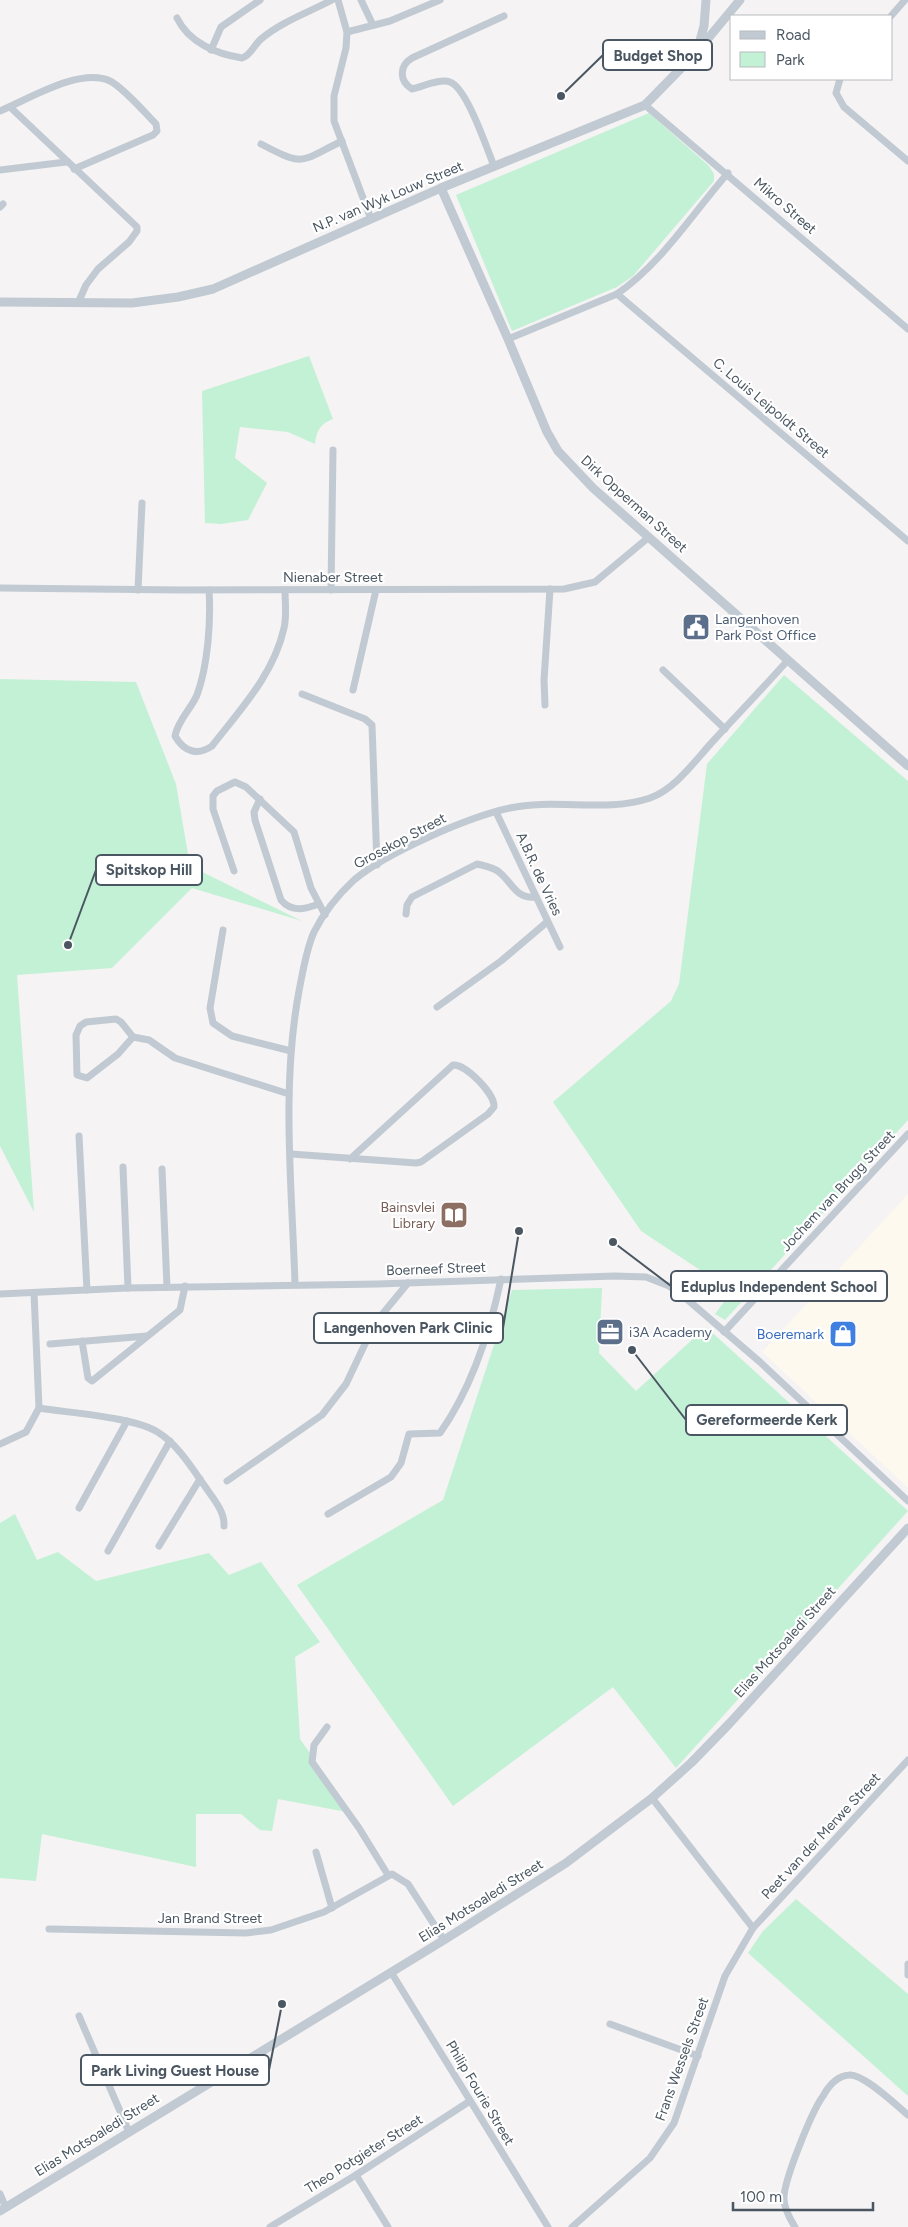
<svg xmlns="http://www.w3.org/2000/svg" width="908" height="2227" viewBox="0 0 908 2227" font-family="Figtree,sans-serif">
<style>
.commercial{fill:#fdf9ef}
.green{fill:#c3f1d5}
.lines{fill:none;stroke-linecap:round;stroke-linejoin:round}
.minor{stroke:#c1cad2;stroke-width:7}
.tertiary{stroke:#c1cad2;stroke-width:9}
.labels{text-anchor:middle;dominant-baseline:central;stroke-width:4.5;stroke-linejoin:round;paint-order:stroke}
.street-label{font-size:14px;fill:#4a5661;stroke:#fff}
.service-label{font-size:14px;fill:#4e5e75;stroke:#fff;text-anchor:start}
.education-label{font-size:14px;fill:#785e54;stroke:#fff;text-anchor:end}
.shop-label{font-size:14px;fill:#366cbe;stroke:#fff;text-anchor:end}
.leader{fill:none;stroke:#4a5661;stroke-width:2}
.callout-dot{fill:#4a5661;stroke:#fff;stroke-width:2}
.callout{fill:#fff;stroke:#4a5661;stroke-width:2}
.callout-label{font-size:15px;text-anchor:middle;font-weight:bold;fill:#4a5661}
</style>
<rect width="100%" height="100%" fill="#f5f3f3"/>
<!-- commercial -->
<polygon class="commercial" points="908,1194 908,1488 762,1352"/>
<!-- green -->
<g class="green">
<polygon points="649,113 709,166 714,174 714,181 633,276 617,287 512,331 456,195"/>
<path d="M309,356L333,419C320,424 317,430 315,444L288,432L240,427L235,458L267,483L248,520L221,524L205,523L202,391Z"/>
<polygon points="784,675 908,781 908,1120 725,1320 715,1314 732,1291 641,1231 553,1102 671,1001 679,984 707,764"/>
<polygon points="0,679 136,682 176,784 190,866 302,921 192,888 112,968 17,975 34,1212 0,1146"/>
<polygon points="602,1288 599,1353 636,1391 706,1327 908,1511 676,1768 613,1687 453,1806 297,1585 443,1500 512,1290"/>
<polygon points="15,1514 37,1560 58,1552 96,1581 209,1553 229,1575 261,1562 320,1642 295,1657 300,1739 352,1813 278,1799 272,1831 260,1830 241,1814 196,1814 196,1867 42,1834 36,1881 0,1878 0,1523"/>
<polygon points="796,1899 908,1994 908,2096 748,1953 763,1931"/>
</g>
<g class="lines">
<!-- minor -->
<g class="minor">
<polyline points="338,0 347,32 346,48 334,96 334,121 371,219"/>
<polyline points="361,0 373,25"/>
<polyline points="891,16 905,0"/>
<path d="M177,18C189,43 217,54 242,58C251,55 254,45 261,39C281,22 309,12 332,0"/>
<polyline points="347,32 390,21 440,0"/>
<polyline points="211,50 221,27 260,0"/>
<polyline points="840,79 836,93 844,107 908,161"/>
<polyline points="645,105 908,329"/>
<polyline points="10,107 137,227 137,231 129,242 98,269 86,285 78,303"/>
<path d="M0,111C29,99 80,67 110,81C124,88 145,113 156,124L157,131L153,135L74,169"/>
<path d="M261,144C305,167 299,162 342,141"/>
<path d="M494,166C487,149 467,88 450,82C440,78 422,87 412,89C399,81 399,66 412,58L504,16"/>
<polyline points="0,170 66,162"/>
<polyline points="0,207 3,204"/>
<polyline points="617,294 908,541"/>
<path d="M508,339L617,294C662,263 692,214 728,173"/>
<polyline points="0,588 182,590 564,589 595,582 649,537"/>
<polyline points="138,590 142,503"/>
<path d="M209,590C211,621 208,665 197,695C191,709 178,720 175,736C184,752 198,756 212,746C240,710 274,674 284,628C287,616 285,603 285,590"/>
<polyline points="331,590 333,450"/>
<polyline points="663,670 725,729"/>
<polyline points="353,690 376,590"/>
<polyline points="302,694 365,719 372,725 377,865"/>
<polyline points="545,705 544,680 550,589"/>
<path d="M260,799L254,812L255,820L281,900C292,913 305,909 319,904"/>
<polyline points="496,812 560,947"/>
<polyline points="234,871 213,809 213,796 217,791 235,782 246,787 294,832 311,888 325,915"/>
<path d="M406,914L407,905L412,897L477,864C485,866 493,867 499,872C513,883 515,899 536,897"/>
<polyline points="223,930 210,1008 213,1023 232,1036 291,1051"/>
<polyline points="437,1007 501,961 547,922"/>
<polyline points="133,1037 118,1054 87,1078 77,1075 76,1035 80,1026 86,1022 116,1019 121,1022 133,1037 149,1040 175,1058 289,1094"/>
<polyline points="79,1136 87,1290"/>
<path d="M291,1154L416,1163L421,1162L488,1114L494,1107C495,1094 466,1064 453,1065L350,1159"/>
<polyline points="123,1167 128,1288"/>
<polyline points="162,1169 167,1287"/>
<path d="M295,1284C292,1187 281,1087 299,991C303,971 306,950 314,932C323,914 339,894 354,880C386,853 468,817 510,808C554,798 607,813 650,798C676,789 696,759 715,739C739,713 764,687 788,660"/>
<polyline points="0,1294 128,1288 378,1284 615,1276 646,1277 669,1286 689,1301 760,1362 908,1501"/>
<polyline points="724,1332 908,1134"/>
<polyline points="82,1341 88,1378 92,1381 180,1310 185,1286"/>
<polyline points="50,1344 147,1336"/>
<path d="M39,1408C69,1413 136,1417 159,1433C177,1444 192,1468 204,1485C212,1497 225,1511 224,1526"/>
<polyline points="0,1444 26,1432 39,1408 34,1293"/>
<polyline points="227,1481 322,1415 346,1384 375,1323 408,1283"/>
<polyline points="79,1508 127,1421"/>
<path d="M328,1514L391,1477L401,1463L409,1434L440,1433C471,1389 490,1331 501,1279"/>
<polyline points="159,1546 200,1479"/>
<polyline points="108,1551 170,1441"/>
<polyline points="327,1727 314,1745 312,1762 359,1828 388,1875"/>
<polyline points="652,1798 753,1928"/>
<polyline points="316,1852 332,1908"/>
<polyline points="49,1929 246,1933 271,1930 324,1912 392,1874 408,1884 444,1940"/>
<polyline points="908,1964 908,1975"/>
<polyline points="391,1972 548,2227"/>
<polyline points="79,2016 129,2132"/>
<polyline points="610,2024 698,2056"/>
<polyline points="356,2175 388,2227"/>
<polyline points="0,2194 6,2208"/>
<polyline points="270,2227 356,2175 470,2101"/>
<polyline points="572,2227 650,2158 674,2123 725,1976 753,1928 908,1760"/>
<path d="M795,2227C790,2219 784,2209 784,2199C783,2182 812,2111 823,2096C828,2087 837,2076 849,2075C863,2073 896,2105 908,2115"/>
</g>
<!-- tertiary -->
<g class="tertiary">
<polyline points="698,48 704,26 706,0"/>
<polyline points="441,188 508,339 547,432 558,451 593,488 908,766"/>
<polyline points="0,302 132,303 178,297 213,289 441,188 645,105 696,53 740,0"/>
<polyline points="0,2211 444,1940 566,1863 652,1798 691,1763 729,1724 908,1528"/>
</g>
</g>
<!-- icons -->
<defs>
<symbol id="civic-square" viewBox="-11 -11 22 22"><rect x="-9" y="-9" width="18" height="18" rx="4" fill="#5c6f8a" stroke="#fff"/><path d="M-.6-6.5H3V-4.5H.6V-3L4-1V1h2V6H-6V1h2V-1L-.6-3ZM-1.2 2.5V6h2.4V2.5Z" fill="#fff"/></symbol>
<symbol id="library-square" viewBox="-11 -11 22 22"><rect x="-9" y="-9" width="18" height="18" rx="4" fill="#8d6e63" stroke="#fff"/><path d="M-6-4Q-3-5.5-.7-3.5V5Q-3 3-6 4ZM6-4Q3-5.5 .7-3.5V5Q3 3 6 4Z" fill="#fff"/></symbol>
<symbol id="office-square" viewBox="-11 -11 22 22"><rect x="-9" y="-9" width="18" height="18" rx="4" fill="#5c6f8a" stroke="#fff"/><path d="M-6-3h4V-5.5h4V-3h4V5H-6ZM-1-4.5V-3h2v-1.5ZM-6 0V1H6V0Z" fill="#fff"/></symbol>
<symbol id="shop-square" viewBox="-11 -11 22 22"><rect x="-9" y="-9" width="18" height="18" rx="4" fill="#3f7fe0" stroke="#fff"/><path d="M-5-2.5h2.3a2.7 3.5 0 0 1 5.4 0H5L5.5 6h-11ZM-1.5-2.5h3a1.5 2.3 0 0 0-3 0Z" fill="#fff"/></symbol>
</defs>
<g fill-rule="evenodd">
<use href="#civic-square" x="680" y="611" width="32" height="32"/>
<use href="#library-square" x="438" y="1199" width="32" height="32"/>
<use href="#office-square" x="594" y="1316" width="32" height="32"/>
<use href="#shop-square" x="827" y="1318" width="32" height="32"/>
</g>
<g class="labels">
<!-- street labels -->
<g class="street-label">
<text transform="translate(388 197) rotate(-23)">N.P. van Wyk Louw Street</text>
<text transform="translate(785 206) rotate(41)">Mikro Street</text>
<text transform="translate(771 408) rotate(40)">C. Louis Leipoldt Street</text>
<text transform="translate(634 504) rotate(42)">Dirk Opperman Street</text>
<text x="333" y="577">Nienaber Street</text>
<text transform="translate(400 841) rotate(-28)">Grosskop Street</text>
<text transform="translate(539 874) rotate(65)">A.B.R. de Vries</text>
<text transform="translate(838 1191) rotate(-47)">Jochem van Brugg Street</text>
<text transform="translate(436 1269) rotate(-2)">Boerneef Street</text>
<text transform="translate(785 1642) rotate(-48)">Elias Motsoaledi Street</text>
<text transform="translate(821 1836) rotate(-47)">Peet van der Merwe Street</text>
<text transform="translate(481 1901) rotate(-32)">Elias Motsoaledi Street</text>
<text x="210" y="1918">Jan Brand Street</text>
<text transform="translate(682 2059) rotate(-70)">Frans Wessels Street</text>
<text transform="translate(480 2093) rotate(59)">Philip Fourie Street</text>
<text transform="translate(97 2135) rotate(-32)">Elias Motsoaledi Street</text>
<text transform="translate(364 2154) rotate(-32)">Theo Potgieter Street</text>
</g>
<!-- service labels -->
<g class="service-label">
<text x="715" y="619">Langenhoven<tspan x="715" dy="16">Park Post Office</tspan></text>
<text x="629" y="1332">i3A Academy</text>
</g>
<!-- education labels -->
<g class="education-label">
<text x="435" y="1207">Bainsvlei<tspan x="435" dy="16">Library</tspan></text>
</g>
<!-- shop labels -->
<g class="shop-label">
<text x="824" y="1334">Boeremark</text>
</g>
</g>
<!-- callouts -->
<path class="leader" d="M561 96L603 55M68 945L96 870M613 1242L671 1286M519 1231L503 1328M632 1350L686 1420M282 2004L269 2070"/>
<g class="callout-dot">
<circle cx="561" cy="96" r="5"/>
<circle cx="68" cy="945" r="5"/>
<circle cx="613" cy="1242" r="5"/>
<circle cx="519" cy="1231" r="5"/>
<circle cx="632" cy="1350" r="5"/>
<circle cx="282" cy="2004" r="5"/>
</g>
<g class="callout">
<rect x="603" y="40" width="109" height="30" rx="5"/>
<rect x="96" y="855" width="106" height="30" rx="5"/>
<rect x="671" y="1271" width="216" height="30" rx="5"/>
<rect x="314" y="1313" width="189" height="30" rx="5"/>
<rect x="686" y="1405" width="161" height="30" rx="5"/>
<rect x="81" y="2055" width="188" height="30" rx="5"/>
</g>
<g class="callout-label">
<text x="658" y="61">Budget Shop</text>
<text x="149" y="875">Spitskop Hill</text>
<text x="779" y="1292">Eduplus Independent School</text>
<text x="408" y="1333">Langenhoven Park Clinic</text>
<text x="767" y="1425">Gereformeerde Kerk</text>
<text x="175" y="2076">Park Living Guest House</text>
</g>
<!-- legend -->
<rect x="730" y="15" width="162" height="65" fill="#ffffff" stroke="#b7bbc0"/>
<rect x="740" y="31" width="25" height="8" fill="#c1cad2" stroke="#b7bbc0"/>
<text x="776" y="40" font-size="15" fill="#4a5661">Road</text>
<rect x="740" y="52" width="25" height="15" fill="#c3f1d5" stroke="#b7bbc0"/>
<text x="776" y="65" font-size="15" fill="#4a5661">Park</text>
<!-- scale -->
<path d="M733 2202v8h140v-8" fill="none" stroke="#4a5661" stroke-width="2.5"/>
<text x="740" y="2202" font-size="15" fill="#4a5661" stroke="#ffffff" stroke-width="4" paint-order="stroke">100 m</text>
</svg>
